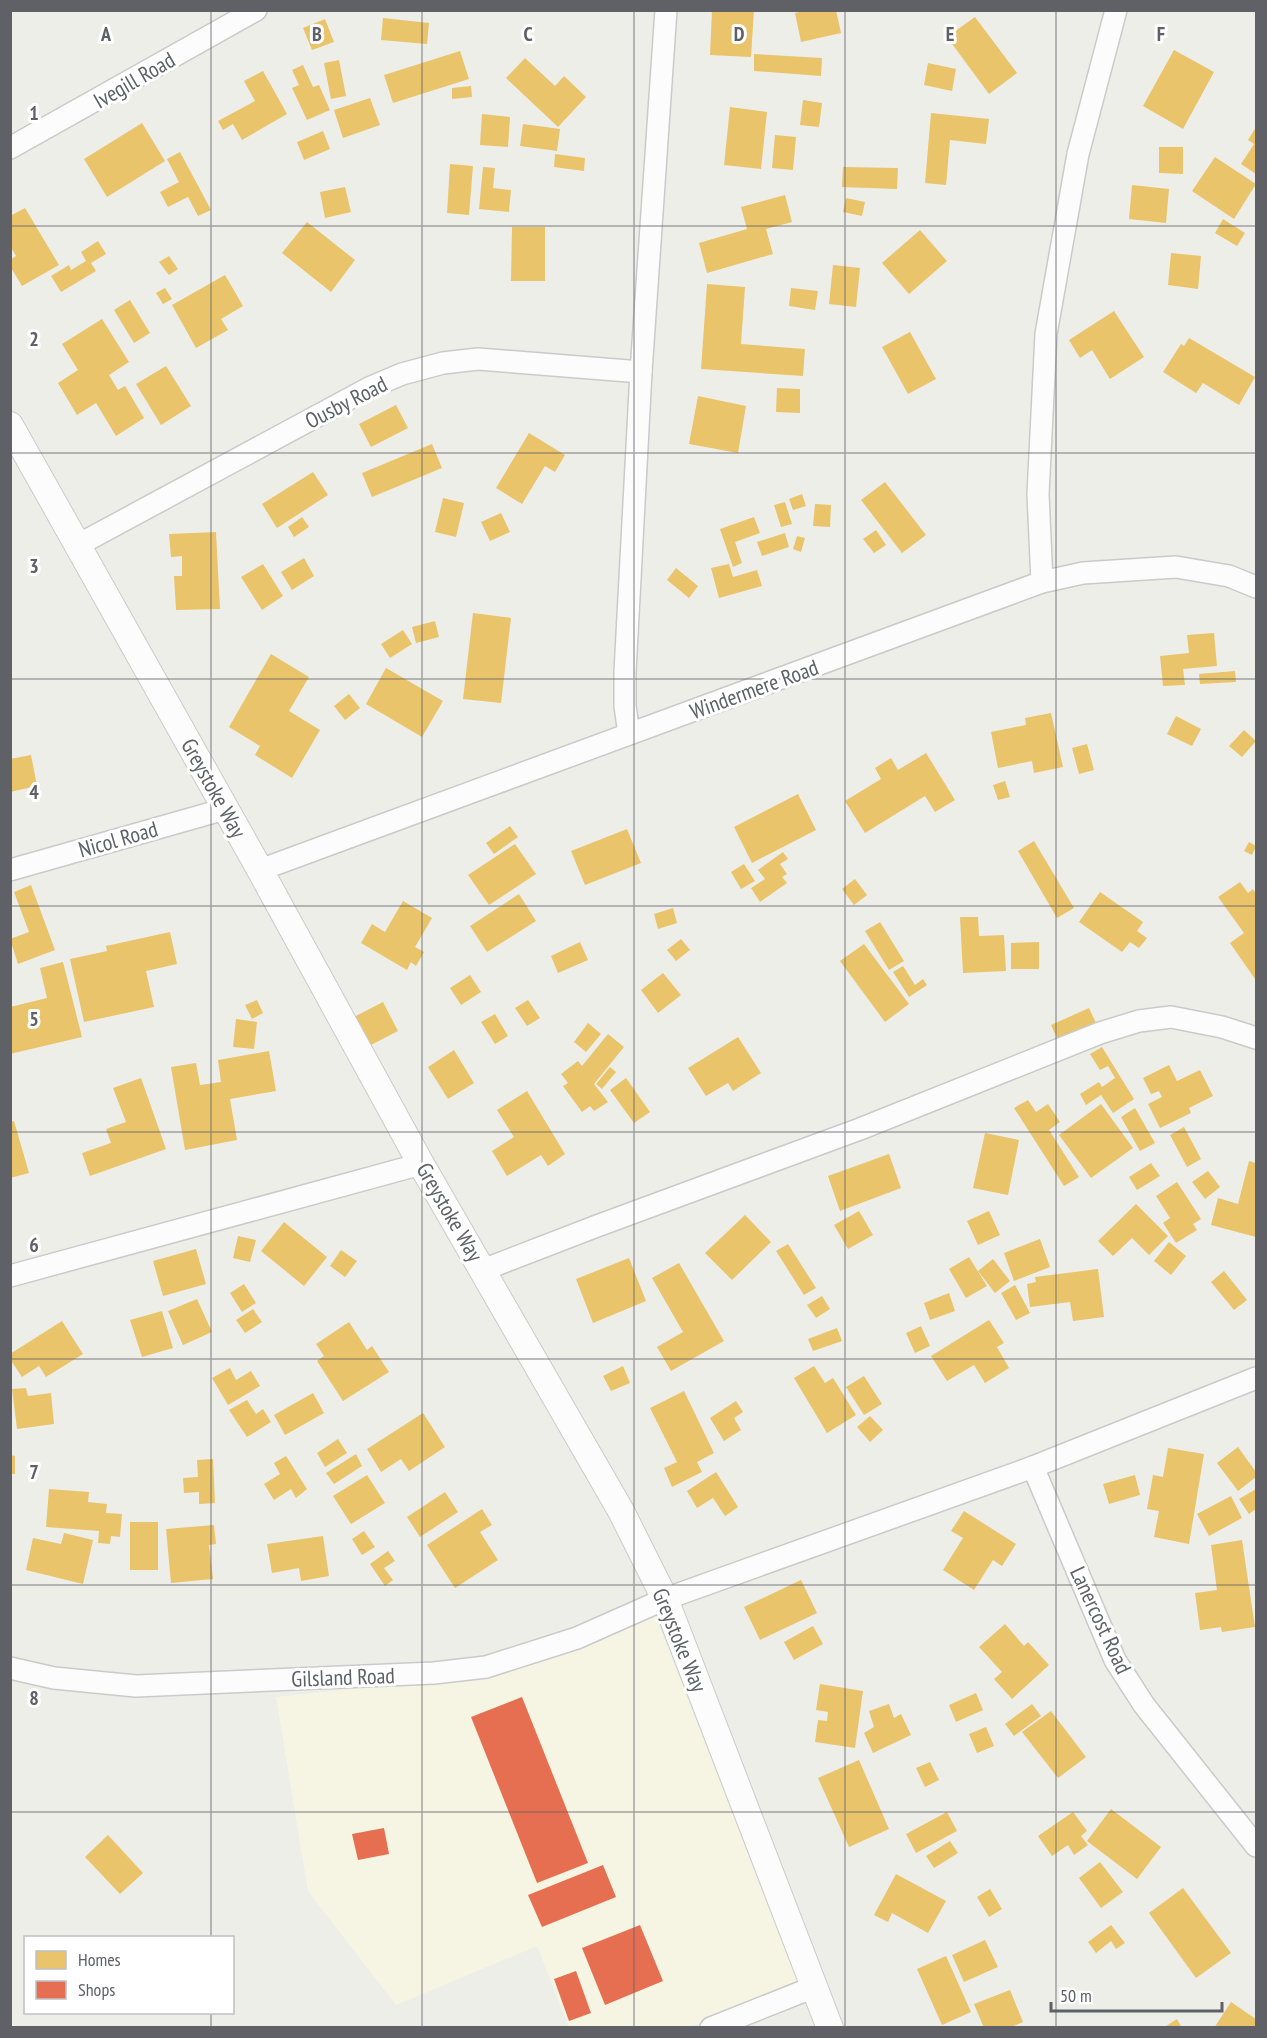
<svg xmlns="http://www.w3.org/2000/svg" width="1267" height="2038" viewBox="0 0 1267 2038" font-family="'PT Sans Narrow',sans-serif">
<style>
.commercial{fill:#f6f5e4}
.homes{fill:#e9c46a}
.shops{fill:#e76f51}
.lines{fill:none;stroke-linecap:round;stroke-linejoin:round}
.minor-casing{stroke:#cacaca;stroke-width:24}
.tertiary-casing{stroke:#cacaca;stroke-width:28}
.minor{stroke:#fcfcfc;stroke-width:21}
.tertiary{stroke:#fcfcfc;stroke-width:26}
.grid{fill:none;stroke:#5f6166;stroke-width:1.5;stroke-opacity:0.55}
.labels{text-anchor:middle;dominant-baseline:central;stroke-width:6;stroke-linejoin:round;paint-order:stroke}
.street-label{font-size:22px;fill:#5f6166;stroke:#fff}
.grid-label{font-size:20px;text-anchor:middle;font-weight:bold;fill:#5f6166;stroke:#fff;stroke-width:6;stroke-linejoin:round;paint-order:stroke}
</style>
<rect width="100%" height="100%" fill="#eeeee9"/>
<!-- commercial -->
<polygon class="commercial" points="654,1613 800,1985 690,2027 569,2027 537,1946 396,2005 308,1891 276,1697 436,1680"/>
<!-- homes -->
<g class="homes">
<polygon points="712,10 754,10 751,57 710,55"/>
<polygon points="808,10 836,10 841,33 801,42 795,13"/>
<polygon points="975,17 1017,73 989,94 947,37"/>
<polygon points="383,18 429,23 427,44 381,40"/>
<polygon points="325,19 334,42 312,50 303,28"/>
<polygon points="1174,50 1214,72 1183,129 1143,106"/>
<polygon points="460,51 469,79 393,103 384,75"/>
<polygon points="754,54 822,58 821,76 754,71"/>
<polygon points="525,58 555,86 564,76 586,97 558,127 506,78"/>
<polygon points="339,60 346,96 331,99 324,63"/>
<polygon points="928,63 956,69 952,91 924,85"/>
<polygon points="303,65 313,87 319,85 330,110 307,120 292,88 299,85 292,70"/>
<polygon points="263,71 287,114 242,140 233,124 223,130 218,121 255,101 244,81"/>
<polygon points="471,86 472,97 452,99 452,88"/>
<polygon points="370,98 380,125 343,138 334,110"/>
<polygon points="803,100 822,103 819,127 800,125"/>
<polygon points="730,107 767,112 761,169 724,165"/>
<polygon points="931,113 989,119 986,144 950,140 946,185 925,183"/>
<polygon points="482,114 510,117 508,147 480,145"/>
<polygon points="142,123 165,161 107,197 84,159"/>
<polygon points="523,124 560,129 557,151 520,146"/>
<polygon points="1256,127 1256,174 1241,164 1254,144 1248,140"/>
<polygon points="323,131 330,149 304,160 297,142"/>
<polygon points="775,135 796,137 793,170 772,168"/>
<polygon points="1159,147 1183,147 1183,174 1159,173"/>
<polygon points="180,152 211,210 198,216 188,197 168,207 160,192 179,182 167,159"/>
<polygon points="555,154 585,158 584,171 554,167"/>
<polygon points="1215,157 1256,184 1234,219 1192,191"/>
<polygon points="450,164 473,166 469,215 447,213"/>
<polygon points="483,167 495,168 493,188 511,190 509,212 479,209"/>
<polygon points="843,167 898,168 897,189 842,187"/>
<polygon points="1132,185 1169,189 1166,223 1129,219"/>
<polygon points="345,187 351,212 325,218 320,192"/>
<polygon points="785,195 792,222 766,229 773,254 707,273 699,243 747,229 741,207"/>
<polygon points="846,198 865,202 862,216 843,212"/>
<polygon points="25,208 59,265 22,286 10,266 10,260 16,256 10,246 10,216"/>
<polygon points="1223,219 1245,233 1237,246 1215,233"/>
<polygon points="307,222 355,260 331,292 282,253"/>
<polygon points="512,227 545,227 545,281 511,281"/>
<polygon points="920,230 947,261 909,294 882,263"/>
<polygon points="98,241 106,254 91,263 96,271 61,292 51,276 69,265 71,270 86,261 81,252"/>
<polygon points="1171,253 1201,256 1198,289 1168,285"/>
<polygon points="169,256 178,269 169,275 159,262"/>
<polygon points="833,265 860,268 856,307 829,304"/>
<polygon points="225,275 243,306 221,319 228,330 196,348 172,305"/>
<polygon points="707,284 745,287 741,344 805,349 803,376 701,369"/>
<polygon points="165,288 172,299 163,304 156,293"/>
<polygon points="791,288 818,291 815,310 789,306"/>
<polygon points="130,300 150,333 134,343 114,310"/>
<polygon points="1114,311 1144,357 1110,379 1092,350 1080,358 1069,340"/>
<polygon points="102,319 129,362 109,375 118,390 125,386 144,418 116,436 96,403 77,415 58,383 78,370 62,344"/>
<polygon points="910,332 936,379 908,394 882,347"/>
<polygon points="1189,338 1255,377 1239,405 1203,383 1196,393 1163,372 1181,344 1184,346"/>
<polygon points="166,366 191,406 161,425 136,384"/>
<polygon points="777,388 800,389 800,413 776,412"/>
<polygon points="698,396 746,406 738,453 689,444"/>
<polygon points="396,405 408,428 371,447 359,424"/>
<polygon points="529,433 565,455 555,472 545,466 522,504 496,488"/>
<polygon points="432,444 442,468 372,497 362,473"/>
<polygon points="313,472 328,495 277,528 262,504"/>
<polygon points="885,482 926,535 902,553 861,500"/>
<polygon points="802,494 806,506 793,510 789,499"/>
<polygon points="443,498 464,503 456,537 435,532"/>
<polygon points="785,502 792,524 781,527 774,505"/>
<polygon points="815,504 831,505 830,527 813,526"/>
<polygon points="501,513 510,532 490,541 481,522"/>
<polygon points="302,517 309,527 294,537 288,527"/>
<polygon points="754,517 760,533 735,542 742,563 733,567 720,529"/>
<polygon points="876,530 886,545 874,553 863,539"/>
<polygon points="216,532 220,609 176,610 174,576 182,576 182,556 171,557 169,534"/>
<polygon points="785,533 789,547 762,556 757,542"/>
<polygon points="797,536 805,538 801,552 793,549"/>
<polygon points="304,558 314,576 292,590 281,572"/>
<polygon points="263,564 283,596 262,610 241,577"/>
<polygon points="729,564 733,577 757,570 762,586 719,598 711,568"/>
<polygon points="676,568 698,586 689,598 667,580"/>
<polygon points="473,613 511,618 501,703 463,699"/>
<polygon points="435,621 439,637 416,643 412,627"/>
<polygon points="403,630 412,644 390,658 381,644"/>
<polygon points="1214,633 1217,666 1183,669 1185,685 1163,686 1160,656 1189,653 1187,635"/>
<polygon points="271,654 309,677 289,711 320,730 292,778 255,755 260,746 229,727"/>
<polygon points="386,668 443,701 422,737 366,704"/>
<polygon points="1235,671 1236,682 1200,684 1199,674"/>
<polygon points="349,694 360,708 345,720 334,706"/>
<polygon points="1051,713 1063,767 1034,773 1032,761 998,768 991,732 1026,725 1025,718"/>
<polygon points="1176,716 1201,729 1192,746 1167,734"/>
<polygon points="1244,730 1256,741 1242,757 1229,746"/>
<polygon points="1087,744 1094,770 1079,774 1072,748"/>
<polygon points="926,753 955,800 935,812 925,796 865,833 845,801 881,779 875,768 891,758 898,770"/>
<polygon points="31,755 37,786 10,792 10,759"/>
<polygon points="1005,781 1010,797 998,800 993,785"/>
<polygon points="798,794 816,830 752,863 734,827"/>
<polygon points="510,826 518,837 494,854 486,843"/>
<polygon points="627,829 641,863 585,885 571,851"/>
<polygon points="1034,841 1074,908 1057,918 1018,851"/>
<polygon points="1249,842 1256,846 1252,855 1244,851"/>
<polygon points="515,844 536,874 489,905 468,875"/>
<polygon points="783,852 788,859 780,864 787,874 782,877 787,883 760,902 751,888 765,879 758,870"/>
<polygon points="744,864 755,881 741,889 731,872"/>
<polygon points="855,879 867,895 854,905 842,889"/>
<polygon points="1240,882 1248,893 1253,889 1256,894 1255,979 1230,943 1244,933 1218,897"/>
<polygon points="31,885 55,950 18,964 10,939 29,932 14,892"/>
<polygon points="1100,892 1143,922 1137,931 1147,938 1139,948 1130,942 1122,952 1079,922"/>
<polygon points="519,894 536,921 487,952 470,926"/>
<polygon points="403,901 432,918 415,947 424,952 416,966 411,962 407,970 361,943 372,924 385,932"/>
<polygon points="673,908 677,923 658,929 654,914"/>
<polygon points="960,917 978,917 979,936 1004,935 1006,971 963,973"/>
<polygon points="880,922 904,961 889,970 865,931"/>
<polygon points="170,932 177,964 146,971 154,1007 84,1022 70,959 107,951 106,946"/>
<polygon points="681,939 690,950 676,961 667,950"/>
<polygon points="580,942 588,960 558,973 551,956"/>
<polygon points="1039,942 1039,969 1011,969 1011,943"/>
<polygon points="864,944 909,1004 885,1022 840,961"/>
<polygon points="63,962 82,1037 10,1054 10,1007 47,998 40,968"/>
<polygon points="903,966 915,985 923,979 927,985 909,997 893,972"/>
<polygon points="663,973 681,995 658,1013 641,990"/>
<polygon points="470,975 481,992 461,1005 450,988"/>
<polygon points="257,1000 263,1013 252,1019 245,1005"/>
<polygon points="528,1000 540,1018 527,1026 515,1008"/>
<polygon points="383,1002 398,1031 369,1046 354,1017"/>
<polygon points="1089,1008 1096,1023 1058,1040 1051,1025"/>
<polygon points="495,1014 508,1036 495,1044 481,1022"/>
<polygon points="236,1019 257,1022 254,1049 233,1047"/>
<polygon points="588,1023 601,1034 586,1052 574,1042"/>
<polygon points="608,1034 624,1047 594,1084 608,1102 594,1111 590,1106 582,1112 563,1086 568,1083 561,1074 578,1061 582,1066"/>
<polygon points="738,1037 761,1073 733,1091 728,1083 706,1096 688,1068"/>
<polygon points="1102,1047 1134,1099 1113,1113 1101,1095 1086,1105 1080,1094 1099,1082 1102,1087 1115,1078 1108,1066 1100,1070 1090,1054"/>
<polygon points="454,1050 474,1083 448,1099 428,1067"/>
<polygon points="269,1051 276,1091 230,1099 237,1140 185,1150 171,1067 196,1063 200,1085 221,1082 218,1060"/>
<polygon points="1169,1065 1177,1081 1200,1070 1213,1096 1189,1108 1191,1113 1160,1128 1148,1104 1162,1097 1159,1091 1151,1094 1143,1078"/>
<polygon points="610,1067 616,1072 602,1089 596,1084"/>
<polygon points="141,1078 166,1149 90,1176 82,1153 111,1143 106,1129 126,1122 113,1088"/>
<polygon points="626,1078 650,1112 634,1123 610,1090"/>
<polygon points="527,1091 565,1154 548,1166 541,1155 507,1176 492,1151 514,1137 497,1110"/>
<polygon points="1028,1100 1036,1112 1048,1104 1060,1122 1049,1130 1079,1177 1064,1186 1014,1108"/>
<polygon points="1101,1104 1133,1148 1091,1178 1059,1135"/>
<polygon points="1135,1108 1155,1143 1140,1151 1121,1117"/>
<polygon points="14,1121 29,1173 10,1178 10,1122"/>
<polygon points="1184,1127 1201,1159 1187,1167 1170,1135"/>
<polygon points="985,1133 1019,1140 1008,1195 973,1188"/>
<polygon points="889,1154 901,1188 840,1211 828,1176"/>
<polygon points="1249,1161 1256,1163 1256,1237 1211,1225 1218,1198 1238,1204"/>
<polygon points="1151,1163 1160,1176 1137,1190 1129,1177"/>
<polygon points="1208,1171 1220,1187 1205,1199 1192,1182"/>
<polygon points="1177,1182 1201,1219 1193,1224 1197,1230 1176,1243 1163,1223 1170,1218 1156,1196"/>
<polygon points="1136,1204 1168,1236 1149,1255 1132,1238 1113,1256 1098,1241"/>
<polygon points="859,1211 873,1235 848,1249 834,1225"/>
<polygon points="989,1211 1000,1235 978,1245 967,1221"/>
<polygon points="745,1215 771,1242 732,1280 705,1253"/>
<polygon points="284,1222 327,1257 304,1286 261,1251"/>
<polygon points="238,1236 256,1240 250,1262 233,1258"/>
<polygon points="1040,1239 1050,1267 1014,1281 1004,1253"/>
<polygon points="1169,1242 1186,1256 1171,1275 1154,1261"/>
<polygon points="788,1244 816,1288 804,1295 776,1251"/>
<polygon points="196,1249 206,1284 163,1296 153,1261"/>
<polygon points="341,1250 357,1261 345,1277 330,1266"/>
<polygon points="969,1257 987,1286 966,1298 949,1269"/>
<polygon points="629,1258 646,1301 593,1323 576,1279"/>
<polygon points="993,1259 1010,1281 995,1293 978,1271"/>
<polygon points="679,1263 724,1341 671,1371 657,1347 683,1332 652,1278"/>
<polygon points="1098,1269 1104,1317 1073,1321 1070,1302 1030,1307 1027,1284 1036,1282 1035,1277"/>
<polygon points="1224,1271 1247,1300 1234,1310 1211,1282"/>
<polygon points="244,1284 256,1303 242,1312 230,1293"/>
<polygon points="1015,1285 1030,1313 1016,1320 1001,1293"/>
<polygon points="949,1293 955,1311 930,1320 924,1303"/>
<polygon points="822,1296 830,1309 816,1318 807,1305"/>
<polygon points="197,1299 212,1332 183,1345 168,1311"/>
<polygon points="253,1309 262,1322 245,1333 236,1320"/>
<polygon points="162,1311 173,1348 142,1357 130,1320"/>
<polygon points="989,1320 1004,1343 997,1347 1009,1368 985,1383 974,1365 947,1381 931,1356"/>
<polygon points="62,1321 83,1354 46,1377 39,1366 22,1377 10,1359 10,1354"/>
<polygon points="349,1322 367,1350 372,1346 389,1372 343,1401 317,1361 324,1356 316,1344"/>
<polygon points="921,1326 930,1346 915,1353 906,1333"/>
<polygon points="837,1328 842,1341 813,1351 808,1339"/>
<polygon points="623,1366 630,1383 611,1391 603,1376"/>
<polygon points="814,1366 825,1383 833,1378 856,1415 827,1433 794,1378"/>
<polygon points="230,1368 236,1380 251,1371 260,1386 228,1405 212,1378"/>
<polygon points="864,1376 882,1404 864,1415 846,1387"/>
<polygon points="26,1388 28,1396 51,1393 54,1424 17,1429 12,1389"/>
<polygon points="684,1391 714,1453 697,1462 702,1472 672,1487 664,1468 677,1462 650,1408"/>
<polygon points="313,1393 324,1413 285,1435 274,1415"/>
<polygon points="247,1400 256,1414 263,1409 271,1422 247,1437 229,1410"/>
<polygon points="736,1401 743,1412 734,1418 741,1430 724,1441 710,1418"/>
<polygon points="423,1413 445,1447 409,1471 401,1459 381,1472 367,1449"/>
<polygon points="870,1416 883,1430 870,1442 857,1427"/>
<polygon points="338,1439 347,1453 325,1467 317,1453"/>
<polygon points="1238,1447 1256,1472 1256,1477 1238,1491 1217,1463"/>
<polygon points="1168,1448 1204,1454 1189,1544 1154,1537 1159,1511 1147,1509 1153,1475 1163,1477"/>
<polygon points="356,1454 362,1466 334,1484 326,1473"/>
<polygon points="10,1455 15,1456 15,1474 10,1474"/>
<polygon points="286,1456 307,1489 296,1498 291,1489 274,1500 264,1484 280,1474 274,1463"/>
<polygon points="213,1459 215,1503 199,1504 199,1492 184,1493 183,1478 198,1477 197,1460"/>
<polygon points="716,1472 738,1507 725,1516 713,1498 697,1508 687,1491"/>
<polygon points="367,1475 385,1503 351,1524 333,1496"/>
<polygon points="1135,1475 1140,1495 1109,1504 1103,1484"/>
<polygon points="49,1489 89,1492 88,1502 107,1504 106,1513 122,1514 120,1537 111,1536 110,1544 98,1543 99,1531 46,1527"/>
<polygon points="1256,1489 1256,1509 1249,1514 1239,1499"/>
<polygon points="445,1492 458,1512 420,1537 407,1517"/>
<polygon points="1231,1496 1242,1518 1209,1536 1197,1514"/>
<polygon points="482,1509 492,1525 480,1532 498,1560 455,1588 427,1545"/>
<polygon points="964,1511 1016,1544 1002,1566 993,1560 974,1590 943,1570 963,1538 951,1531"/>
<rect x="130" y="1522" width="28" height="48"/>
<polygon points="214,1525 216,1544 209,1545 213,1579 171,1583 166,1529"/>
<polygon points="364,1531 375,1547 362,1555 352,1539"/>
<polygon points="64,1533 93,1540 83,1584 26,1570 33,1538 61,1544"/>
<polygon points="323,1536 329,1576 301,1581 299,1568 272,1573 267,1544"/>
<polygon points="1242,1540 1255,1627 1222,1632 1221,1627 1200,1630 1195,1593 1217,1590 1211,1545"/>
<polygon points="388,1551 395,1561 384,1568 393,1580 385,1586 370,1564"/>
<polygon points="801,1580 817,1613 760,1640 744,1607"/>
<polygon points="1005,1624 1024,1646 1028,1642 1049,1665 1012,1699 994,1679 1002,1672 979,1647"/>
<polygon points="813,1626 823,1644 794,1660 784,1642"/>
<polygon points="820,1684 863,1691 855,1748 815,1742 818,1720 827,1721 828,1712 816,1710"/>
<polygon points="976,1693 983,1710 956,1722 949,1705"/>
<polygon points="889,1704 894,1718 901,1714 911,1735 873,1753 864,1733 874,1727 869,1711"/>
<polygon points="1032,1704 1041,1716 1014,1736 1005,1724"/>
<polygon points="1051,1711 1086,1757 1058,1778 1022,1732"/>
<polygon points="986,1727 994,1746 977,1753 969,1734"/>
<polygon points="859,1760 889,1829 849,1847 818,1778"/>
<polygon points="930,1762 939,1780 925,1787 916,1768"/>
<polygon points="1111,1809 1161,1847 1137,1879 1087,1841"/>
<polygon points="947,1812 957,1831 916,1853 906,1834"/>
<polygon points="1073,1812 1087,1831 1081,1836 1088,1845 1074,1855 1068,1845 1052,1856 1038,1836"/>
<polygon points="108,1835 143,1873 120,1894 85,1857"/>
<polygon points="950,1841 958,1853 934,1868 926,1856"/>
<polygon points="1100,1862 1123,1892 1101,1908 1079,1878"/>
<polygon points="896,1874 946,1901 928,1933 892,1913 888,1922 874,1915"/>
<polygon points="1183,1888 1231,1953 1196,1978 1149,1913"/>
<polygon points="990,1889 1002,1909 989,1917 977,1897"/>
<polygon points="1111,1925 1125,1943 1116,1949 1111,1941 1096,1953 1088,1942"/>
<polygon points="985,1940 998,1967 964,1982 952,1955"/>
<polygon points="946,1956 971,2012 942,2025 917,1969"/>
<polygon points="1010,1990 1023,2022 1009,2028 984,2028 974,2004"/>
<polygon points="1231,2002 1256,2019 1256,2028 1214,2028"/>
<polygon points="1177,2019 1182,2028 1163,2028"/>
</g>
<!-- shops -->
<g class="shops">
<polygon points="522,1697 588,1863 537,1883 471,1717"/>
<polygon points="384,1828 389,1854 358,1860 352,1834"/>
<polygon points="603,1865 616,1897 542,1927 528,1895"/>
<polygon points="640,1925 663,1981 605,2005 582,1948"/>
<polygon points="576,1971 591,2013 569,2021 554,1979"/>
</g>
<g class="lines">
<defs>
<g id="minor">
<polyline points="10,148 256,10"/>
<polyline points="78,545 369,388 402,374 443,363 478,359 641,372"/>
<polyline points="1042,582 1038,494 1046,334 1078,154 1116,10"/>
<polyline points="629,734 625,706 625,672 641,372 666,10"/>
<polyline points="10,870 225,809"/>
<path d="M260,870C521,774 782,679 1042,582L1083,573L1176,567L1229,576L1256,587"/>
<polyline points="483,1270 597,1226 860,1129 1100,1033 1139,1021 1171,1017 1222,1027 1256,1038"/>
<polyline points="10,1276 421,1164"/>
<polyline points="1033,1467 1115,1660 1144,1705 1256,1846"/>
<polyline points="10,1668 54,1678 136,1686 434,1673 486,1667 577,1638 665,1599 1033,1467 1256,1378"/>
<polyline points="711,2028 814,1987"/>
</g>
<polyline id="tertiary" points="10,425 260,870 421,1164 621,1511 665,1599 830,2028"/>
</defs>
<!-- minor casing -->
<use href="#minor" class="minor-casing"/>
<!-- tertiary casing -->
<use href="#tertiary" class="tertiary-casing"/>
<!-- minor -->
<use href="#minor" class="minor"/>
<!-- tertiary -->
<use href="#tertiary" class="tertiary"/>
</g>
<!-- grid -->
<path class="grid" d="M211,10V1938M422,10V2028M634,10V2028M845,10V2028M1056,10V2028M10,226H1256M10,453H1256M10,679H1256M10,906H1256M10,1132H1256M10,1359H1256M10,1585H1256M10,1812H1256M211,2012V2028"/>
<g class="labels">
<!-- street labels -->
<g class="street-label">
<text transform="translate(134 80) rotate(-30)">Ivegill Road</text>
<text transform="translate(346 402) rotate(-27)">Ousby Road</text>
<text transform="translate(754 689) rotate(-20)">Windermere Road</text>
<text transform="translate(214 788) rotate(61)">Greystoke Way</text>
<text transform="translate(118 839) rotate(-16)">Nicol Road</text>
<text transform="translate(450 1212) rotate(60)">Greystoke Way</text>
<text transform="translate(1101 1620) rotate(65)">Lanercost Road</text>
<text transform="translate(680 1640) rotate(68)">Greystoke Way</text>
<text transform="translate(343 1677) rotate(-2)">Gilsland Road</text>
</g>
</g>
<g class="grid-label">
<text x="106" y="41">A</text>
<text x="317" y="41">B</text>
<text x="528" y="41">C</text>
<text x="739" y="41">D</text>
<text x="950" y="41">E</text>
<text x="1161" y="41">F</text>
<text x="34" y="120">1</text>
<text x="34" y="346">2</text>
<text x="34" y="573">3</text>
<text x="34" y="799">4</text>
<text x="34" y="1026">5</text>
<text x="34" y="1252">6</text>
<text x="34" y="1479">7</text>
<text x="34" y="1705">8</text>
</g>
<!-- border -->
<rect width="1267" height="2038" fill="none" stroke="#5f6166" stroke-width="24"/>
<!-- legend -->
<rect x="24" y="1936" width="210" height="78" fill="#ffffff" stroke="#bfc0c2" stroke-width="1.5"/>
<rect x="36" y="1951" width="30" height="18" fill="#e9c46a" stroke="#bfc0c2" stroke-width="1.5"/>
<text x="78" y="1966" font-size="18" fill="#5f6166">Homes</text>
<rect x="36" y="1981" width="30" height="18" fill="#e76f51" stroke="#bfc0c2" stroke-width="1.5"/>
<text x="78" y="1996" font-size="18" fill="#5f6166">Shops</text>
<!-- scale -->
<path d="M1051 2002v9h171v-9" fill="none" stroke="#5f6166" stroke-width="3"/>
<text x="1060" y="2002" font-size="18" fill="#5f6166" stroke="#ffffff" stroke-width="4.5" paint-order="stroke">50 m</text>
</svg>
